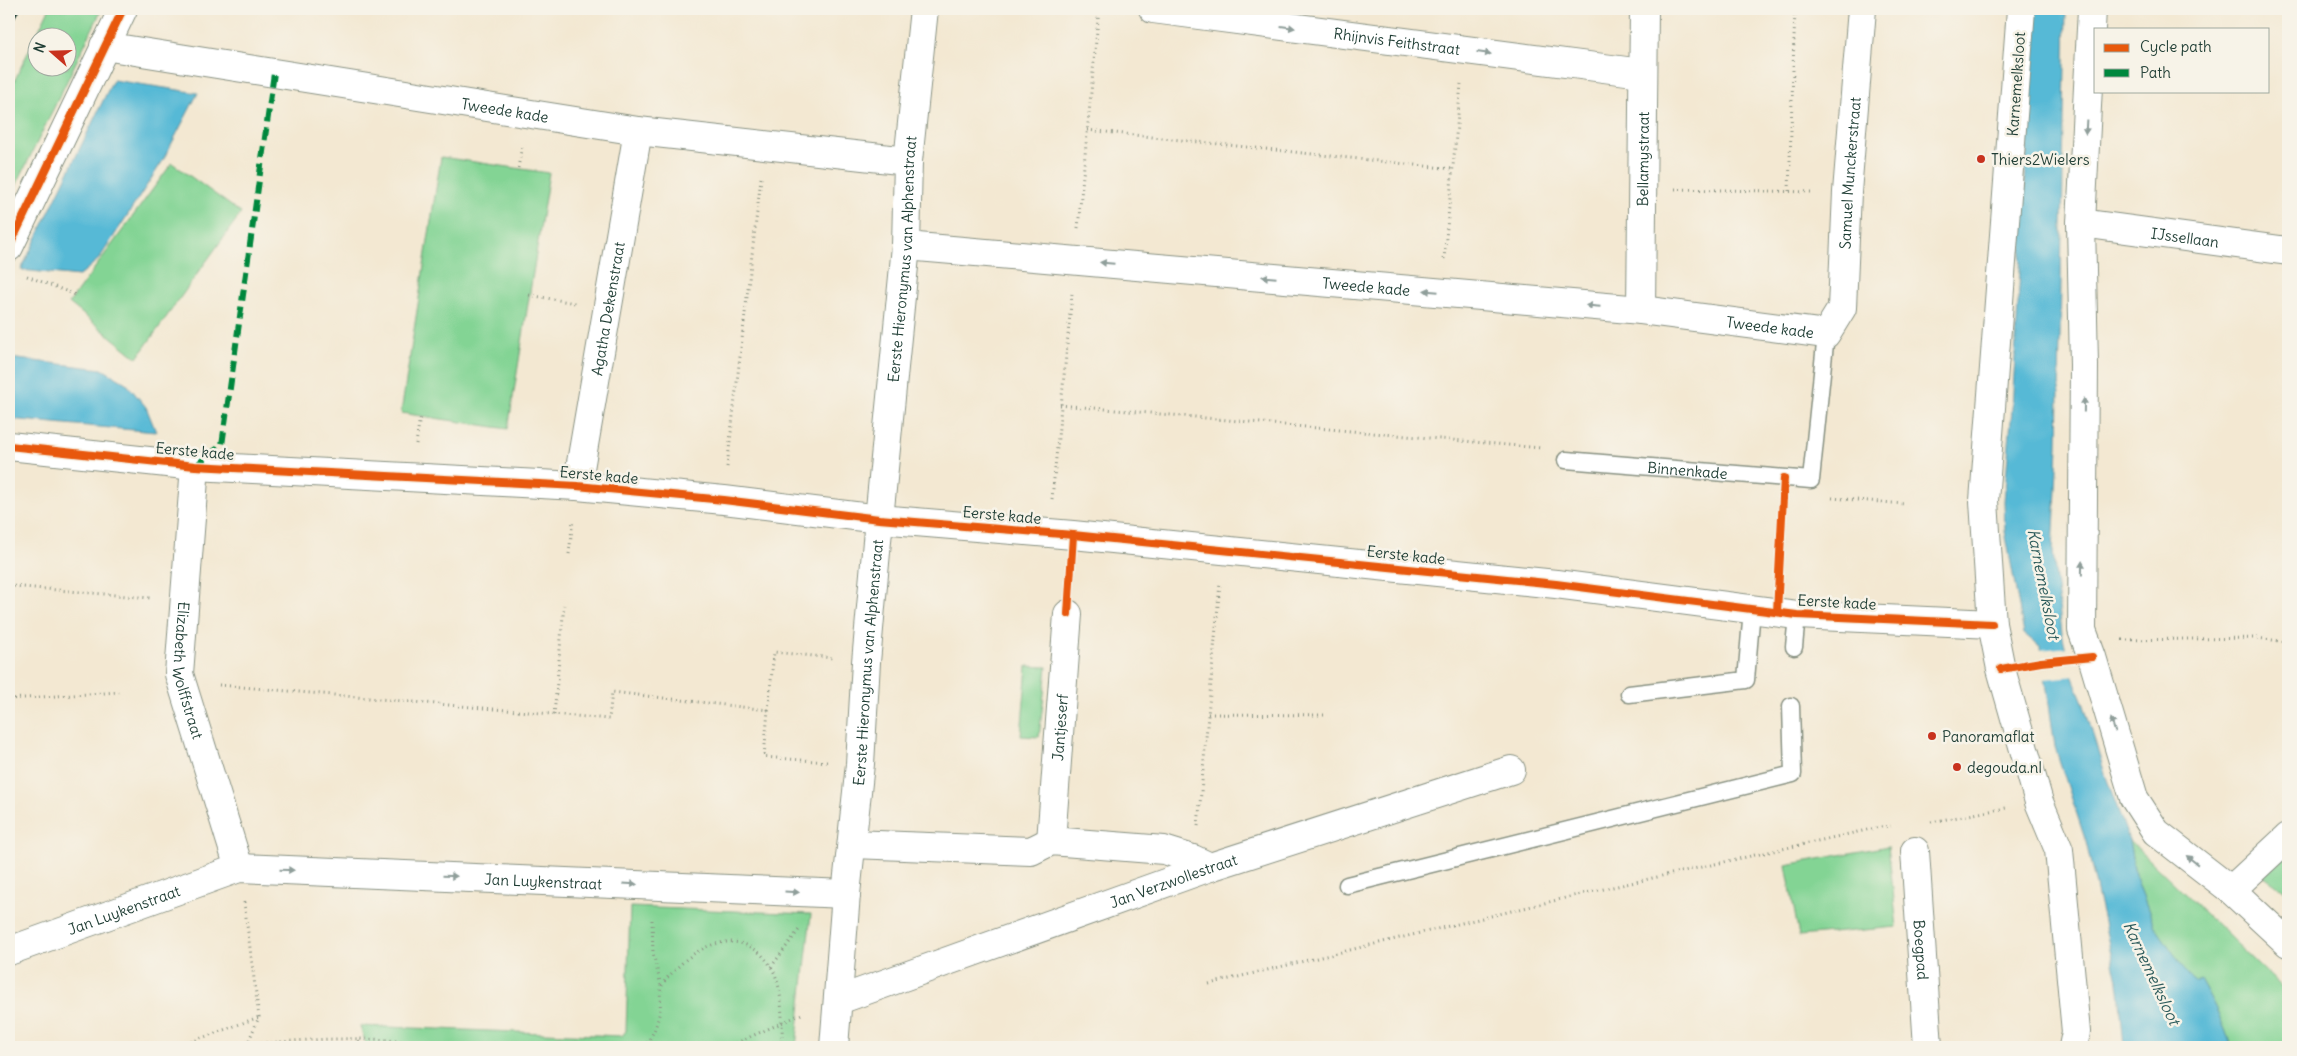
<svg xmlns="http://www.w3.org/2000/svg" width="2297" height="1056" viewBox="0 0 2297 1056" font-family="Delius,sans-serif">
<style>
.green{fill:#83d494;stroke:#518864;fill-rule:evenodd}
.water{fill:#57b9d6;stroke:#3b7b85}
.pier{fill:#f3e8d2}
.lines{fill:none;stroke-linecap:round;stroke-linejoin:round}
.lane-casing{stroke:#899283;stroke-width:19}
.street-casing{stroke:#899283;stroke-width:30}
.path{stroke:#899283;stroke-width:3;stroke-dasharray:1 4;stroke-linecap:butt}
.lane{stroke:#fff;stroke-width:16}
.street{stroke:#fff;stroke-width:28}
.rail-casing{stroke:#1f3d34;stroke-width:5.5}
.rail{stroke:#f7f3e8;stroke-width:4;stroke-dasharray:11;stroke-linecap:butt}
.quiet{stroke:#00873e;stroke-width:6;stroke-dasharray:12 6;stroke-linecap:butt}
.cycleway-casing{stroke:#f7f3e8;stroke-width:11}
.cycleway{stroke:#e8590c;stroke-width:8}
.oneway{fill:#8f9e9a}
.poi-dot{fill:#c8321e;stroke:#f7f3e8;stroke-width:2}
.labels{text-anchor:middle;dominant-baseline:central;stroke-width:5;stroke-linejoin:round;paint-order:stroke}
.street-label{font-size:15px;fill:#1f3d34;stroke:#f7f3e8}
.poi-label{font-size:15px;fill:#1f3d34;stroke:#f7f3e8;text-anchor:start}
.water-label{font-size:16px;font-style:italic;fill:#2d5c5c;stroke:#f7f3e8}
</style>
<rect width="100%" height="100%" fill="#f7f3e8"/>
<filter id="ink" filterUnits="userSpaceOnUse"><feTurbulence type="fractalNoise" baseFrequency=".02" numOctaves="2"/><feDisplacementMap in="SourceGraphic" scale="10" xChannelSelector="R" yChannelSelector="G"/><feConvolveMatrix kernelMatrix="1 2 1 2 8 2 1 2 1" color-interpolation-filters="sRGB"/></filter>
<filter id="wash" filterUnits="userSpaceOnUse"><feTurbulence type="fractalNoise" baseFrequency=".0096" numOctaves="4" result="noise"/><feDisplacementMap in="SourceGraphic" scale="20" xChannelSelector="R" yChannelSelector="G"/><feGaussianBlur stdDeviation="1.12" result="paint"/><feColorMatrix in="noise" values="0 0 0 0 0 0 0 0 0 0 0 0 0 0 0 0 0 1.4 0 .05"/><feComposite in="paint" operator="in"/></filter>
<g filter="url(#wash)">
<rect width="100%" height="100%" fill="#f3e8d2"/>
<!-- green -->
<g class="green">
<path d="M49,9H102L9,200V92ZM38,38H68V68H38Z"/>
<polygon points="441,157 549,173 508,429 401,413"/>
<polygon points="172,163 241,213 137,358 69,303"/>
<polygon points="1027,666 1047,667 1039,737 1021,736"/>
<path d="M2129,840L2288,993V1047H2231C2224,1023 2212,1002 2200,980L2194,984L2154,925L2135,875Z"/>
<polygon points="2288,841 2288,893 2263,875"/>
<polygon points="1888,846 1897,927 1799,936 1786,865"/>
<polygon points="630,907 811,914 796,1047 367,1047 360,1026 622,1036 626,1031"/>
</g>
<!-- water -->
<g class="water">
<path d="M2035,9H2066L2058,446L2053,552L2062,633L2072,675L2083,702L2105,774L2129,840L2135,875L2154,925L2194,983L2200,980C2212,1002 2224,1023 2231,1047H2124L2119,989L2086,842L2055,747L2041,647L2024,634L2005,531L2004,501L2012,409Z"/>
<polygon points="113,80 198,93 162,162 99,259 79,276 21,270"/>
<polygon points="9,358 102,369 126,383 146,407 156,432 9,419"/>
</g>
<!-- pier -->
<polygon class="pier" points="2068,647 2075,676 2044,679 2040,650"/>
</g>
<g filter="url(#ink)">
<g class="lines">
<defs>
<g id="lane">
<path id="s1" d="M1566,460L1811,480L1826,334"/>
<polyline points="1794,647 1797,615"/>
<polyline points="1629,694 1746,680 1752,609"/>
<polyline points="1347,885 1793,774 1791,706"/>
</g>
<g id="street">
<path id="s2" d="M1153,9L1642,73"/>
<polyline points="2021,9 1984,501 1992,624 2001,669 2039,802 2059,850 2076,1032 2073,1047"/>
<polyline points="2092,9 2081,223 2084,365 2082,630 2092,657 2134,798 2156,832 2231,890 2288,943"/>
<path id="s3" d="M104,46L638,131L908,161"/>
<path id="s4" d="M2081,223L2288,251"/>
<path id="s5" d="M906,246L1641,310L1826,334L1842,308L1847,192L1862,9"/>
<polyline points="9,247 123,9"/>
<path id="s6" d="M1641,310L1644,9"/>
<polyline points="9,446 195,466 577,486 724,500 879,519 1073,535 1556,584 1797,615 1992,624"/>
<path id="s7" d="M195,466L179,674L239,868"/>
<path id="s8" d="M577,486L638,131"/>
<path id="s9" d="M1051,841L1068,614"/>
<polyline points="853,844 1031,851 1051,841 1164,850 1193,859 1210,867"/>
<path id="s10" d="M1915,851L1928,1047"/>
<polyline points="2231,890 2288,837"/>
<path id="s11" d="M9,951L239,868L846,894"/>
<path id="s12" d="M839,1000L1210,867L1511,770"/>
<path id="s13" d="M834,1047L846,894L860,764L866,662L879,519L906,246L908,161L924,9"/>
</g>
</defs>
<!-- lane casing -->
<use href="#lane" class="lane-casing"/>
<!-- street casing -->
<use href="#street" class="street-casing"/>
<!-- path -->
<g class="path">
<polyline points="1087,130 1453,169"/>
<polyline points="518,168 522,146"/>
<polyline points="1675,189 1813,192"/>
<polyline points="1789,191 1795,9"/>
<polyline points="1078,228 1099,9"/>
<polyline points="1444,259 1461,84"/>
<polyline points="27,276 76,295"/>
<polyline points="529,295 575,303"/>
<polyline points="1060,405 1541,448"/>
<polyline points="416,444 420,416"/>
<polyline points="727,467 761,178"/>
<polyline points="1832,498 1905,504"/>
<polyline points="1052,499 1072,294"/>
<polyline points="569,554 573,520"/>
<polyline points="9,603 11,586 150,598"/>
<polyline points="2122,640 2257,638 2288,642"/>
<polyline points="219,685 609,719 612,692 768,710 764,757 827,762"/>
<polyline points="9,699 119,692"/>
<polyline points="768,710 774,652 833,658"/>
<polyline points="1208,714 1326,715"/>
<polyline points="554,715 564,605"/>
<polyline points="1931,822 2006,808"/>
<polyline points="1198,826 1220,583"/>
<polyline points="244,902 259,1017 246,1047"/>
<polyline points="652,920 653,953 661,986"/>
<polyline points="771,967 801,927"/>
<polyline points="1209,984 1586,893 1880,827 1891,826"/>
<polyline points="359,1040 362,1047"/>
<polyline points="177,1047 259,1017"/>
<path d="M241,1047C253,1043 267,1043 279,1042C332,1038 388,1036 440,1047"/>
<path d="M644,1047C653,1036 658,1023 660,1009C661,1002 659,992 662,986C664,980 672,973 676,969C703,940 745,928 770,965C780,980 781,1000 782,1017C782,1027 783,1038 780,1047"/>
<polyline points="727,1047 804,1013"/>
</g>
<!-- lane -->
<use href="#lane" class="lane"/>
<!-- street -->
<use href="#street" class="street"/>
<defs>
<polyline id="rail" points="9,25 17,9"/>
</defs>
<!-- rail casing -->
<use href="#rail" class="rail-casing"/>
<!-- rail -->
<use href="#rail" class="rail"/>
<!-- quiet -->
<polyline class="quiet" points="195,466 222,445 274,73"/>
<defs>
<g id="cycleway">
<polyline points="9,247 123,9"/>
<polyline points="9,446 195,466 577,486 724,500 879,519 1073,535 1556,584 1797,615 1992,624"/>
<polyline points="1777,612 1784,478"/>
<polyline points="1068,614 1073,535"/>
<polyline points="2001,669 2041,662 2092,657"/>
</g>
</defs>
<!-- cycleway casing -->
<use href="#cycleway" class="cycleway-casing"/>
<!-- cycleway -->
<use href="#cycleway" class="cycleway"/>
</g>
<!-- one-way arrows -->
<defs><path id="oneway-solid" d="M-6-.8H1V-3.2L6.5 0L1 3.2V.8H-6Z" transform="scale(1.25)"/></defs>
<g class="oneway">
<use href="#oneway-solid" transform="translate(1288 27) rotate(8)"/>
<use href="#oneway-solid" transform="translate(1484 53) rotate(8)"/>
<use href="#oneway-solid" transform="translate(2086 127) rotate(93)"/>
<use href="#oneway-solid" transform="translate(1107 263) rotate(-175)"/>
<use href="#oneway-solid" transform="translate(1269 277) rotate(-175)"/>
<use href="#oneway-solid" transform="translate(1431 291) rotate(-175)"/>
<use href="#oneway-solid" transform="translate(1593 306) rotate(-175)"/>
<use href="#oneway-solid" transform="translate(2084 405) rotate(-89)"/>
<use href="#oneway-solid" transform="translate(2082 568) rotate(-89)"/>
<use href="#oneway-solid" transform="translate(2113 725) rotate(-107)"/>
<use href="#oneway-solid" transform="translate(2192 860) rotate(-142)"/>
<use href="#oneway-solid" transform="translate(287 870) rotate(2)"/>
<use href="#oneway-solid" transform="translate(450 876) rotate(2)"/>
<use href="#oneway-solid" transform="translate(630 884) rotate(3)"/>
<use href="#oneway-solid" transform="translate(792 892) rotate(3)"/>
</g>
</g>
<!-- markers -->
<g class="poi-dot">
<circle cx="1981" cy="159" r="5"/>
<circle cx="1932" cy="736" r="5"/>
<circle cx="1957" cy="767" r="5"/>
</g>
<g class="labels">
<!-- street labels -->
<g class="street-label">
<text stroke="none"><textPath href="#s2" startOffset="246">Rhijnvis Feithstraat</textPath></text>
<text transform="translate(2016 84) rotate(-86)">Karnemelksloot</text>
<text stroke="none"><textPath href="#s3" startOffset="406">Tweede kade</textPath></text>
<text stroke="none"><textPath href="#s6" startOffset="151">Bellamystraat</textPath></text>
<text stroke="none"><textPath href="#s5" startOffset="1090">Samuel Munckerstraat</textPath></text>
<text stroke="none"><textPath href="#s4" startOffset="105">IJssellaan</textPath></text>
<text stroke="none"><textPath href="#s13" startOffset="791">Eerste Hieronymus van Alphenstraat</textPath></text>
<text stroke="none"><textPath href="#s5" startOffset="462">Tweede kade</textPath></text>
<text stroke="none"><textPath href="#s8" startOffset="180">Agatha Dekenstraat</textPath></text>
<text stroke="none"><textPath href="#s5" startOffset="868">Tweede kade</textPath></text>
<text transform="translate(195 451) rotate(5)">Eerste kade</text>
<text stroke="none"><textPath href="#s1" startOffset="122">Binnenkade</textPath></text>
<text transform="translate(599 475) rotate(5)">Eerste kade</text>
<text transform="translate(1002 515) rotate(5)">Eerste kade</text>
<text transform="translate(1406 555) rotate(6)">Eerste kade</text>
<text transform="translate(1837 602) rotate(3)">Eerste kade</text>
<text stroke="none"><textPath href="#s13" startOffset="386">Eerste Hieronymus van Alphenstraat</textPath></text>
<text stroke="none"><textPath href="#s7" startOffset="206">Elizabeth Wolffstraat</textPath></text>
<text stroke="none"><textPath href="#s9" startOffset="114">Jantjeserf</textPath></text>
<text stroke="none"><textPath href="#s11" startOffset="549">Jan Luykenstraat</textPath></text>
<text stroke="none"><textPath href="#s12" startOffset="355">Jan Verzwollestraat</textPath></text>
<text stroke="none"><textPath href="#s11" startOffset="122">Jan Luykenstraat</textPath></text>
<text stroke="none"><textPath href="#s10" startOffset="99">Boegpad</textPath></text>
</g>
<!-- poi labels -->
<g class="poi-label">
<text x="1991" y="159">Thiers2Wielers</text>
<text x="1942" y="736">Panoramaflat</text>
<text x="1967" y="767">degouda.nl</text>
</g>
<!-- water labels -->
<g class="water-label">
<text transform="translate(2044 584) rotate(79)">Karnemelksloot</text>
<text transform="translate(2152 973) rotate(65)">Karnemelksloot</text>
</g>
</g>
<!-- margin -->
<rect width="2297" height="1056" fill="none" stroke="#f7f3e8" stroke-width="30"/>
<!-- legend -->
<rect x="2094" y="28" width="175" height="65" fill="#f7f3e8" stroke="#a1aaa0"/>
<rect x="2104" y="44" width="25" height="8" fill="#e8590c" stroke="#a1aaa0"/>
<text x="2140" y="52" font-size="15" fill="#1f3d34">Cycle path</text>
<rect x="2104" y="69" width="25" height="8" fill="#00873e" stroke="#a1aaa0"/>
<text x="2140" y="78" font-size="15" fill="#1f3d34">Path</text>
<!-- north arrow -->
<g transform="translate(52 52) rotate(290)"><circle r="24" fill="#f7f3e8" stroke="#a1aaa0"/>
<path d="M0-4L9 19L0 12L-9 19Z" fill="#c8321e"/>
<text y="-8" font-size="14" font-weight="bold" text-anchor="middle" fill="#1f3d34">N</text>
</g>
</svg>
